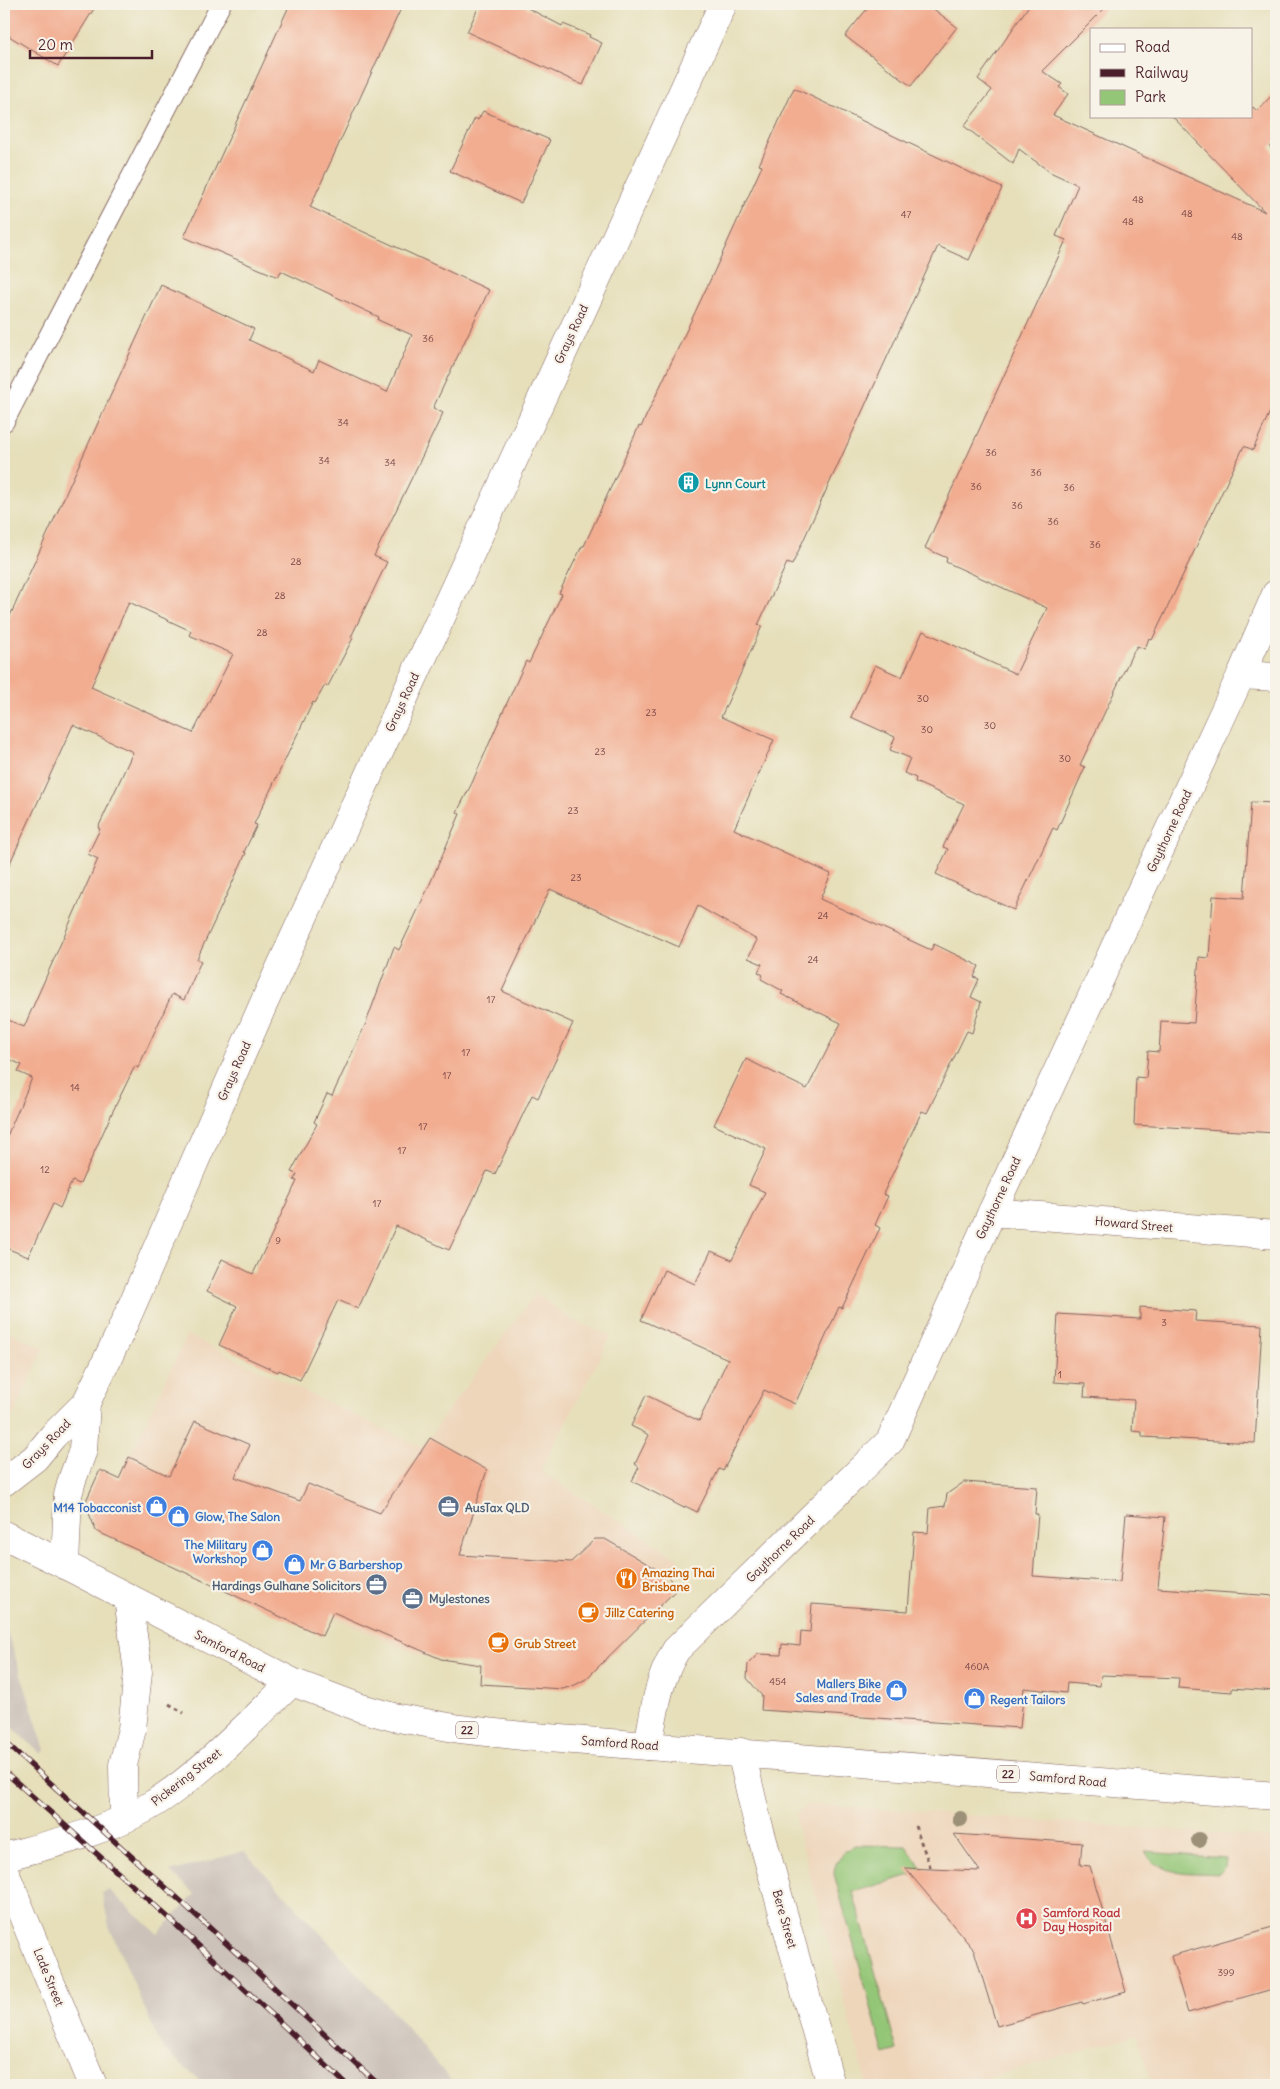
<svg xmlns="http://www.w3.org/2000/svg" width="1280" height="2089" viewBox="0 0 1280 2089" font-family="Delius,sans-serif">
<style>
.built{fill:#eed6bb}
.industrial{fill:#ccc2b9}
.green{fill:#94c677;stroke:#6f7251}
.building{fill:#f2ad91;fill-rule:evenodd}
.lines{fill:none;stroke-linecap:round;stroke-linejoin:round}
.lane-casing{stroke:#81625d;stroke-width:21}
.street-casing{stroke:#81625d;stroke-width:29}
.secondary-casing{stroke:#81625d;stroke-width:29}
.primary-casing{stroke:#81625d;stroke-width:29}
.path{stroke:#81625d;stroke-width:3;stroke-dasharray:4 4;stroke-linecap:butt}
.lane{stroke:#fff;stroke-width:19}
.street{stroke:#fff;stroke-width:28}
.secondary{stroke:#fff;stroke-width:28}
.primary{stroke:#fff;stroke-width:28}
.rail-casing{stroke:#4a1f2b;stroke-width:5.5}
.rail{stroke:#f7f3e8;stroke-width:4;stroke-dasharray:11;stroke-linecap:butt}
.tree{fill:#9c9178}
.labels{text-anchor:middle;dominant-baseline:central;stroke-width:4.5;stroke-linejoin:round;paint-order:stroke}
.number-label{font-size:10px;fill:#744244}
.shield{fill:#f7f3e8;stroke:#7e5f64;stroke-width:1}
.shield-label{font-size:11px;font-weight:bold;fill:#4a1f2b}
.street-label{font-size:12px;fill:#4a1f2b;stroke:#f7f3e8}
.culture-label{font-size:12px;font-weight:bold;fill:#0d838f;stroke:#f7f3e8;text-anchor:start}
.shop-label{font-size:12px;font-weight:bold;fill:#366cbe;stroke:#f7f3e8;text-anchor:end}
.service-label{font-size:12px;font-weight:bold;fill:#4e5e75;stroke:#f7f3e8;text-anchor:start}
.food-label{font-size:12px;font-weight:bold;fill:#c56008;stroke:#f7f3e8;text-anchor:start}
.health-label{font-size:12px;font-weight:bold;fill:#be3a42;stroke:#f7f3e8;text-anchor:start}
</style>
<rect width="100%" height="100%" fill="#f7f3e8"/>
<filter id="ink" filterUnits="userSpaceOnUse"><feTurbulence type="fractalNoise" baseFrequency=".02" numOctaves="2"/><feDisplacementMap in="SourceGraphic" scale="10" xChannelSelector="R" yChannelSelector="G"/><feConvolveMatrix kernelMatrix="1 2 1 2 8 2 1 2 1" color-interpolation-filters="sRGB"/></filter>
<filter id="wash" filterUnits="userSpaceOnUse"><feTurbulence type="fractalNoise" baseFrequency=".0096" numOctaves="4" result="noise"/><feDisplacementMap in="SourceGraphic" scale="20" xChannelSelector="R" yChannelSelector="G"/><feGaussianBlur stdDeviation="1.12" result="paint"/><feColorMatrix in="noise" values="0 0 0 0 0 0 0 0 0 0 0 0 0 0 0 0 0 1.4 0 .05"/><feComposite in="paint" operator="in"/></filter>
<g filter="url(#wash)">
<rect width="100%" height="100%" fill="#e6dfba"/>
<!-- built -->
<g class="built">
<polygon points="536,1293 571,1320 611,1336 540,1471 679,1559 566,1670 476,1664 422,1656 331,1616 113,1515 129,1457 187,1335 423,1448 444,1416"/>
<polygon points="4,1330 44,1348 7,1429 4,1430"/>
<polygon points="813,1804 1276,1838 1276,2085 1152,2085 1137,2035 962,2085 867,2085 796,1823 796,1816 799,1811 806,1805"/>
</g>
<!-- industrial -->
<g class="industrial">
<polygon points="4,1621 45,1750 42,1754 4,1720"/>
<polygon points="244,1851 389,2007 455,2085 204,2085 161,2046 109,1926 102,1893 109,1890 158,1934 195,1894 170,1872"/>
</g>
<!-- green -->
<g class="green">
<path d="M855,1845L906,1846L922,1869L911,1875L853,1892L897,2050L884,2054L834,1874C834,1861 844,1850 855,1845Z"/>
<path d="M1145,1852L1226,1858L1225,1868L1219,1874C1194,1872 1159,1877 1145,1852Z"/>
</g>
<g id="blocks">
<!-- building -->
<g class="building">
<polygon points="4,4 97,4 58,66 4,33"/>
<path d="M290,4H403L310,207L489,290L433,408L443,413L374,556L387,562L351,637L353,638L328,686L325,685L315,703L313,702L254,824L257,825L244,852L246,853L197,959L201,961L184,1000L172,994L138,1068L135,1066L111,1115L80,1184L72,1181L60,1208L53,1204L28,1257L4,1247V1143L32,1078L18,1072L22,1065L4,1057V1018L24,1027L98,859L88,854L100,829L98,828L133,752L73,725L4,876V629L161,285L254,329L249,340L314,371L319,360L387,392L412,335L378,320L379,317L281,271L278,277L184,237ZM129,602L191,631L189,635L233,654L193,733L91,687Z"/>
<polygon points="480,4 520,4 562,26 563,24 590,35 589,37 602,43 583,85 467,32"/>
<polygon points="871,4 927,4 957,27 911,86 845,36"/>
<polygon points="1030,4 1109,4 1042,71 1062,84 1059,87 1068,94 1053,115 1265,212 1172,116 1251,116 1251,110 1253,107 1257,111 1276,91 1276,142 1270,147 1276,155 1276,398 1253,450 1244,446 1152,640 1149,638 1145,649 1137,646 1132,654 1080,765 1085,767 1057,830 1053,828 1014,910 936,874 948,849 943,847 964,804 915,782 916,778 904,773 910,758 890,750 895,737 851,717 875,665 902,677 923,631 1016,674 1047,608 946,562 947,558 925,548 1066,240 1056,236 1078,185 1050,172 1019,149 1013,164 964,126 992,90 978,79"/>
<polygon points="794,88 1002,188 969,260 938,246 792,565 787,563 758,625 762,626 721,717 774,740 734,829 831,874 820,899 931,950 934,944 979,966 974,977 979,979 971,997 981,1002 972,1033 967,1031 927,1113 922,1111 883,1194 888,1196 875,1225 880,1228 842,1308 839,1307 795,1404 764,1390 723,1471 719,1469 697,1512 685,1506 684,1508 632,1481 639,1467 635,1464 649,1435 631,1426 646,1395 699,1421 728,1359 641,1320 664,1270 695,1284 711,1251 732,1260 765,1192 749,1185 766,1149 714,1125 746,1059 807,1089 841,1023 781,994 783,991 761,979 763,975 758,972 762,964 748,958 757,940 698,906 679,947 550,889 502,991 573,1023 538,1098 532,1095 495,1174 487,1171 449,1250 396,1226 358,1309 338,1300 300,1380 279,1370 278,1372 219,1345 237,1306 207,1291 222,1259 253,1274 297,1181 294,1180 297,1174 291,1172 317,1124 314,1122 327,1094 332,1096 366,1023 394,947 399,950 429,886 460,814 457,812 472,783 502,714 526,661 529,663 562,594 559,593 582,546 584,546 639,426 641,427 714,272 762,166 759,165"/>
<polygon points="483,111 550,140 521,203 450,171 475,118 478,120"/>
<polygon points="1251,802 1276,803 1276,1133 1134,1125 1136,1077 1146,1078 1148,1051 1159,1052 1161,1021 1194,1023 1199,957 1209,958 1213,896 1244,898"/>
<polygon points="1140,1307 1196,1311 1195,1321 1262,1325 1255,1443 1142,1437 1142,1432 1132,1431 1134,1400 1084,1397 1085,1384 1054,1382 1058,1314 1140,1319"/>
<polygon points="195,1421 250,1445 235,1477 300,1501 308,1484 380,1513 430,1438 487,1470 460,1555 571,1562 595,1539 605,1539 670,1577 670,1580 678,1588 586,1679 575,1685 563,1689 480,1684 481,1665 441,1659 333,1612 322,1636 96,1531 85,1503 100,1470 119,1479 129,1457 169,1476"/>
<polygon points="964,1482 1037,1487 1035,1514 1038,1514 1033,1576 1120,1582 1126,1514 1165,1517 1158,1588 1276,1596 1276,1691 1232,1688 1232,1692 1178,1688 1179,1678 1101,1675 1100,1686 1067,1683 1066,1693 1024,1688 1020,1728 761,1710 762,1696 747,1678 748,1664 758,1654 781,1655 782,1644 800,1646 801,1631 810,1632 812,1604 908,1611 914,1532 928,1533 930,1508 945,1506 947,1494"/>
<polygon points="954,1834 1082,1843 1080,1865 1090,1866 1126,1992 1083,2004 1082,2002 997,2026 974,1950 905,1868 980,1871"/>
<polygon points="1276,1926 1276,1988 1188,2013 1171,1956"/>
</g>
</g>
</g>
<g filter="url(#ink)">
<use href="#blocks" fill-opacity="0" stroke="#81625d" stroke-width="1"/>
<g class="lines">
<defs>
<polyline id="lane" points="4,422 221,4"/>
<g id="street">
<polyline points="1241,675 1276,677"/>
<polyline points="992,1212 1276,1235"/>
<polyline points="4,1482 35,1458 53,1436 86,1403 120,1333 263,1005 723,4"/>
<polyline points="65,1565 68,1495 72,1480 83,1450 86,1403"/>
<path d="M648,1746C654,1713 658,1679 676,1650L890,1441L992,1212L1241,675L1276,594"/>
<polyline points="741,1752 756,1816 831,2085"/>
<polyline points="4,1870 93,2085"/>
</g>
<path id="secondary" d="M4,1857C52,1844 104,1832 148,1807C199,1777 249,1723 292,1682"/>
<g id="primary">
<polyline points="4,1535 65,1565 292,1682 361,1708 393,1717 460,1729 523,1736 1276,1796"/>
<polyline points="124,1818 123,1765 132,1729 138,1672 128,1598"/>
</g>
</defs>
<!-- lane casing -->
<use href="#lane" class="lane-casing"/>
<!-- street casing -->
<use href="#street" class="street-casing"/>
<!-- secondary casing -->
<use href="#secondary" class="secondary-casing"/>
<!-- primary casing -->
<use href="#primary" class="primary-casing"/>
<!-- path -->
<g class="path">
<polyline points="169,1704 184,1713"/>
<polyline points="915,1826 931,1869"/>
</g>
<!-- lane -->
<use href="#lane" class="lane"/>
<!-- street -->
<use href="#street" class="street"/>
<!-- secondary -->
<use href="#secondary" class="secondary"/>
<!-- primary -->
<use href="#primary" class="primary"/>
<defs>
<g id="rail">
<polyline points="4,1741 185,1905 379,2085"/>
<polyline points="4,1771 171,1920 347,2085"/>
</g>
</defs>
<!-- rail casing -->
<use href="#rail" class="rail-casing"/>
<!-- rail -->
<use href="#rail" class="rail"/>
</g>
<!-- trees -->
<g class="tree">
<circle cx="960" cy="1819" r="8"/>
<circle cx="1199" cy="1840" r="8"/>
</g>
</g>
<!-- icons -->
<defs>
<symbol id="building-disc" viewBox="-11 -11 22 22"><circle r="9.5" fill="#0f9aa8" stroke="#f7f3e8"/><path d="M-4-6H4V6H1V3H-1V6H-4ZM-2.5-4.3h1.7v1.8h-1.7ZM.8-4.3h1.7v1.8H.8ZM-2.5-1h1.7V.8h-1.7ZM.8-1h1.7V.8H.8Z" fill="#fff"/></symbol>
<symbol id="shop-disc" viewBox="-11 -11 22 22"><circle r="9.5" fill="#3f7fe0" stroke="#f7f3e8"/><path d="M-5-2.5h2.3a2.7 3.5 0 0 1 5.4 0H5L5.5 6h-11ZM-1.5-2.5h3a1.5 2.3 0 0 0-3 0Z" fill="#fff"/></symbol>
<symbol id="office-disc" viewBox="-11 -11 22 22"><circle r="9.5" fill="#5c6f8a" stroke="#f7f3e8"/><path d="M-6-3h4V-5.5h4V-3h4V5H-6ZM-1-4.5V-3h2v-1.5ZM-6 0V1H6V0Z" fill="#fff"/></symbol>
<symbol id="restaurant-disc" viewBox="-11 -11 22 22"><circle r="9.5" fill="#e8710a" stroke="#f7f3e8"/><path d="M-5-6h1v4h1v-4h1v4h1v-4h1v5L-1.5 .5V6h-2V.5L-5-1ZM5-6V6H3V1.5H1.5Q1.5-4 5-6Z" fill="#fff"/></symbol>
<symbol id="cafe-disc" viewBox="-11 -11 22 22"><circle r="9.5" fill="#e8710a" stroke="#f7f3e8"/><path d="M-5.5-4.5H6V0H3Q3 3.5 0 3.5H-2.5Q-5.5 3.5-5.5 0ZM3-3.2v2h1.7v-2ZM-6 4.5H4V6H-6Z" fill="#fff"/></symbol>
<symbol id="hospital-disc" viewBox="-11 -11 22 22"><circle r="9.5" fill="#e0444e" stroke="#f7f3e8"/><path d="M-5-5h3v3.5h4V-5h3V5h-3V1.5h-4V5h-3Z" fill="#fff"/></symbol>
</defs>
<g fill-rule="evenodd">
<use href="#building-disc" x="676" y="470" width="25" height="25"/>
<use href="#shop-disc" x="144" y="1494" width="25" height="25"/>
<use href="#office-disc" x="436" y="1494" width="25" height="25"/>
<use href="#shop-disc" x="166" y="1504" width="25" height="25"/>
<use href="#shop-disc" x="250" y="1538" width="25" height="25"/>
<use href="#shop-disc" x="282" y="1552" width="25" height="25"/>
<use href="#restaurant-disc" x="614" y="1566" width="25" height="25"/>
<use href="#office-disc" x="364" y="1572" width="25" height="25"/>
<use href="#office-disc" x="400" y="1586" width="25" height="25"/>
<use href="#cafe-disc" x="576" y="1600" width="25" height="25"/>
<use href="#cafe-disc" x="486" y="1630" width="25" height="25"/>
<use href="#shop-disc" x="884" y="1678" width="25" height="25"/>
<use href="#shop-disc" x="962" y="1686" width="25" height="25"/>
<use href="#hospital-disc" x="1014" y="1906" width="25" height="25"/>
</g>
<g class="labels">
<!-- number labels -->
<g class="number-label">
<text x="1138" y="199">48</text>
<text x="1187" y="213">48</text>
<text x="906" y="214">47</text>
<text x="1128" y="221">48</text>
<text x="1237" y="236">48</text>
<text x="428" y="338">36</text>
<text x="343" y="422">34</text>
<text x="991" y="452">36</text>
<text x="324" y="460">34</text>
<text x="390" y="462">34</text>
<text x="1036" y="472">36</text>
<text x="976" y="486">36</text>
<text x="1069" y="487">36</text>
<text x="1017" y="505">36</text>
<text x="1053" y="521">36</text>
<text x="1095" y="544">36</text>
<text x="296" y="561">28</text>
<text x="280" y="595">28</text>
<text x="262" y="632">28</text>
<text x="923" y="698">30</text>
<text x="651" y="712">23</text>
<text x="990" y="725">30</text>
<text x="927" y="729">30</text>
<text x="600" y="751">23</text>
<text x="1065" y="758">30</text>
<text x="573" y="810">23</text>
<text x="576" y="877">23</text>
<text x="823" y="915">24</text>
<text x="813" y="959">24</text>
<text x="491" y="999">17</text>
<text x="466" y="1052">17</text>
<text x="447" y="1075">17</text>
<text x="75" y="1087">14</text>
<text x="423" y="1126">17</text>
<text x="402" y="1150">17</text>
<text x="45" y="1169">12</text>
<text x="377" y="1203">17</text>
<text x="278" y="1240">9</text>
<text x="1164" y="1322">3</text>
<text x="1060" y="1374">1</text>
<text x="977" y="1666">460A</text>
<text x="778" y="1681">454</text>
<text x="1226" y="1972">399</text>
</g>
<!-- shield labels -->
<g class="shield">
<rect x="456" y="1721.5" width="22" height="17" rx="4"/>
<rect x="997" y="1765.5" width="22" height="17" rx="4"/>
</g>
<g class="shield-label">
<text x="467" y="1730">22</text>
<text x="1008" y="1774">22</text>
</g>
<!-- street labels -->
<g class="street-label">
<text transform="translate(571 334) rotate(-65)">Grays Road</text>
<text transform="translate(402 702) rotate(-65)">Grays Road</text>
<text transform="translate(1169 831) rotate(-65)">Gaythorne Road</text>
<text transform="translate(234 1071) rotate(-66)">Grays Road</text>
<text transform="translate(998 1198) rotate(-65)">Gaythorne Road</text>
<text transform="translate(1134 1224) rotate(5)">Howard Street</text>
<text transform="translate(46 1444) rotate(-46)">Grays Road</text>
<text transform="translate(780 1549) rotate(-44)">Gaythorne Road</text>
<text transform="translate(230 1651) rotate(27)">Samford Road</text>
<text transform="translate(620 1743) rotate(4)">Samford Road</text>
<text transform="translate(186 1777) rotate(-38)">Pickering Street</text>
<text transform="translate(1068 1779) rotate(5)">Samford Road</text>
<text transform="translate(785 1919) rotate(74)">Bere Street</text>
<text transform="translate(49 1977) rotate(68)">Lade Street</text>
</g>
<!-- culture labels -->
<g class="culture-label">
<text x="705" y="483">Lynn Court</text>
</g>
<!-- shop labels -->
<g class="shop-label">
<text x="141" y="1507">M14 Tobacconist</text>
<text x="195" y="1516" text-anchor="start">Glow, The Salon</text>
<text x="247" y="1544">The Military<tspan x="247" dy="14">Workshop</tspan></text>
<text x="310" y="1564" text-anchor="start">Mr G Barbershop</text>
<text x="881" y="1683">Mallers Bike<tspan x="881" dy="14">Sales and Trade</tspan></text>
<text x="990" y="1699" text-anchor="start">Regent Tailors</text>
</g>
<!-- service labels -->
<g class="service-label">
<text x="465" y="1507">AusTax QLD</text>
<text x="361" y="1585" text-anchor="end">Hardings Gulhane Solicitors</text>
<text x="429" y="1598">Mylestones</text>
</g>
<!-- food labels -->
<g class="food-label">
<text x="642" y="1572">Amazing Thai<tspan x="642" dy="14">Brisbane</tspan></text>
<text x="605" y="1612">Jillz Catering</text>
<text x="514" y="1643">Grub Street</text>
</g>
<!-- health labels -->
<g class="health-label">
<text x="1043" y="1912">Samford Road<tspan x="1043" dy="14">Day Hospital</tspan></text>
</g>
</g>
<!-- margin -->
<rect width="1280" height="2089" fill="none" stroke="#f7f3e8" stroke-width="20"/>
<!-- legend -->
<rect x="1090" y="28" width="162" height="90" fill="#f7f3e8" stroke="#b29e9c"/>
<rect x="1100" y="44" width="25" height="8" fill="#ffffff" stroke="#b29e9c"/>
<text x="1135" y="52" font-size="15" fill="#4a1f2b">Road</text>
<rect x="1100" y="69" width="25" height="8" fill="#4a1f2b" stroke="#b29e9c"/>
<text x="1135" y="78" font-size="15" fill="#4a1f2b">Railway</text>
<rect x="1100" y="90" width="25" height="15" fill="#94c677" stroke="#b29e9c"/>
<text x="1135" y="102" font-size="15" fill="#4a1f2b">Park</text>
<!-- scale -->
<path d="M30 50v8h122v-8" fill="none" stroke="#4a1f2b" stroke-width="2.5"/>
<text x="38" y="50" font-size="15" fill="#4a1f2b" stroke="#f7f3e8" stroke-width="4" paint-order="stroke">20 m</text>
</svg>
